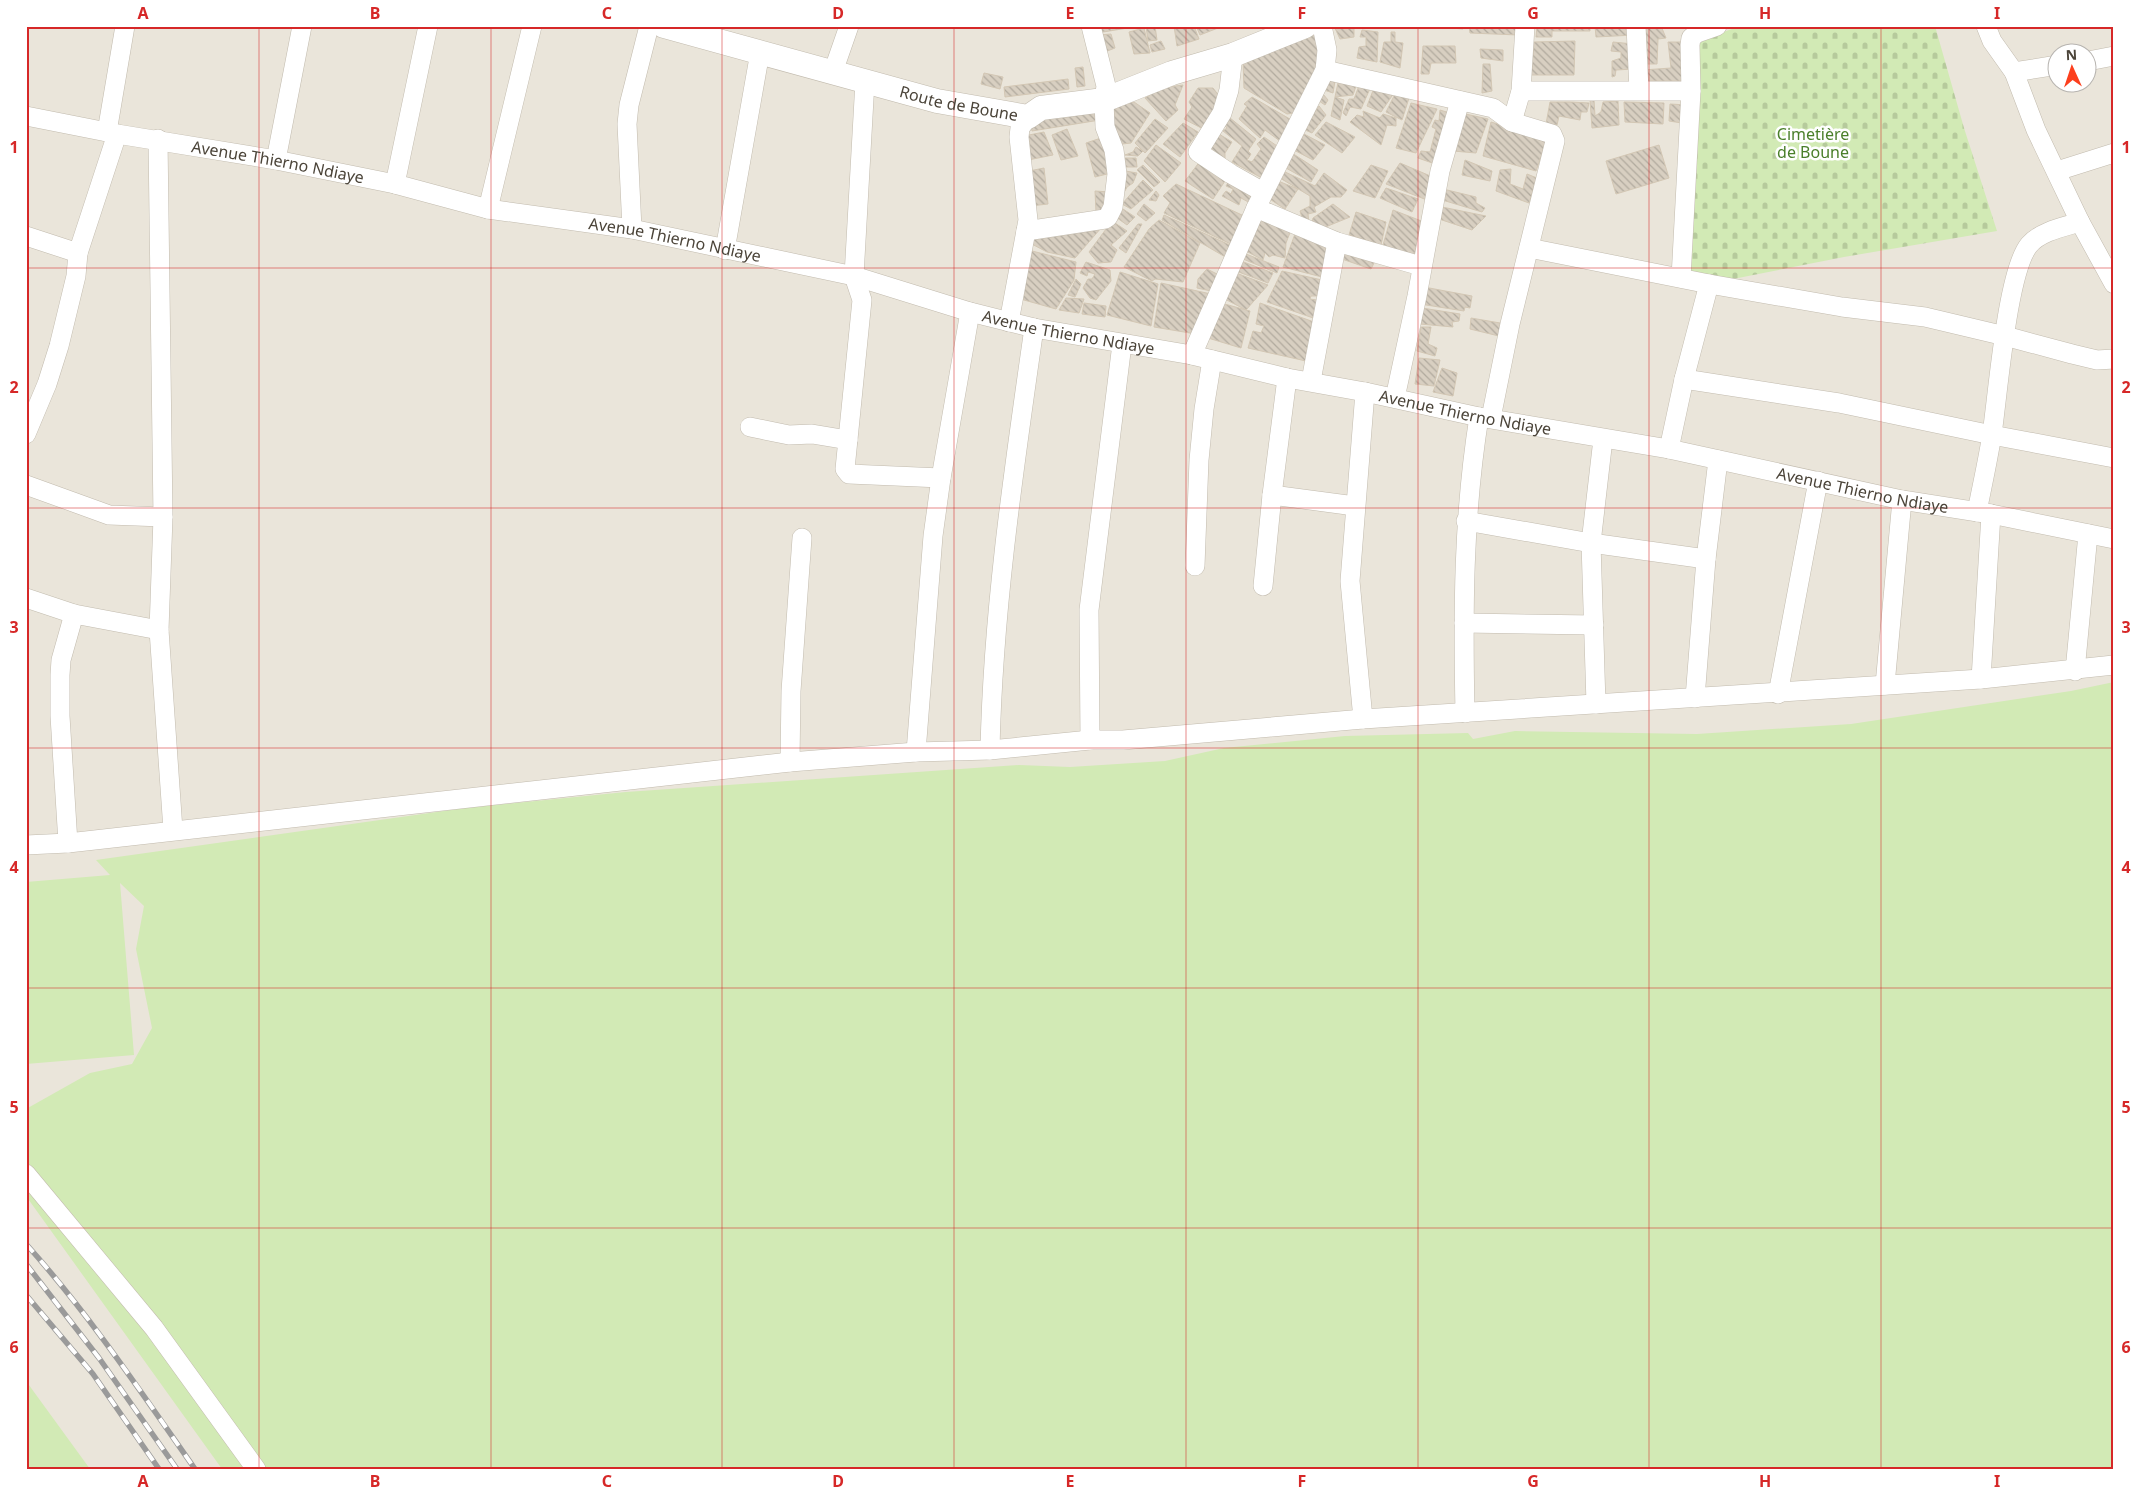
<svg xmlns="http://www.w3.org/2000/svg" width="2140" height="1495" viewBox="0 0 2140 1495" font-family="'Noto Sans',sans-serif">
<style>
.residential{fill:#eae5da;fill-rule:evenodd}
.green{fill:#d2eab5}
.cemetery{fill:url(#cemetery-stones)}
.building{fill:url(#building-back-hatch);stroke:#d3c7b4}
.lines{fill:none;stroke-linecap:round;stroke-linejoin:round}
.minor-casing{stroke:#c2bbae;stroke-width:20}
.tertiary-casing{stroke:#c2bbae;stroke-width:25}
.minor{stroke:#fff;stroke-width:19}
.tertiary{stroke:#fff;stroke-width:24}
.rail-casing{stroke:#9a9a9a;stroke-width:5.5}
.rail{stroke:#fff;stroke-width:4;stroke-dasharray:11;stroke-linecap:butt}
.grid{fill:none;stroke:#d62828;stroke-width:1;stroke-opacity:0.55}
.labels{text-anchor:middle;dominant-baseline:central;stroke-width:5;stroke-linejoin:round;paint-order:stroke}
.street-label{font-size:16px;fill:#4b4439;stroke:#fff}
.park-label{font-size:16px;fill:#4a7f2a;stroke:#fff}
.neatline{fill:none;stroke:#d62828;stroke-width:2}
.grid-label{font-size:16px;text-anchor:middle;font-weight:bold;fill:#d62828}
</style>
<defs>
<pattern id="cemetery-stones" width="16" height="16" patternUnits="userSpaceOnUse" patternTransform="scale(1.25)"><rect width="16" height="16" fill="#d2eab5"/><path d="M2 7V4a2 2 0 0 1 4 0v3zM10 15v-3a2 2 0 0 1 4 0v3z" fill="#b6ca9c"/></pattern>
<pattern id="building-back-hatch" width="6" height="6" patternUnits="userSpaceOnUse" patternTransform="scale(1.25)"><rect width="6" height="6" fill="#d8cfc1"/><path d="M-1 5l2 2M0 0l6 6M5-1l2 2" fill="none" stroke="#b1aa9e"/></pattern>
</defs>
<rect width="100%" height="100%" fill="#f6f3ec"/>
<!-- residential -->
<path class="residential" d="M26,26H2114V1469H26ZM2058,52H2088V82H2058Z"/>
<!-- green -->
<g class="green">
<polygon points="2114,682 2114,1469 222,1469 26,1196 26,1109 90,1073 132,1064 152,1028 136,949 144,906 120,883 134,1055 26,1064 26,882 110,875 96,860 465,808 626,792 1019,765 1070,767 1165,761 1224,748 1345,736 1468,733 1473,739 1515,731 1697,734 1851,724 2071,691"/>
<polygon points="26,1381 90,1469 26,1469"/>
</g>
<!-- cemetery -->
<polygon class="cemetery" points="1740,26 1935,26 1964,128 1997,231 1844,257 1728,280 1688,270 1699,41"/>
<!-- building -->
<g class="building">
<polygon points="1095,26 1140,26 1097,33"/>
<polygon points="1146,26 1155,26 1157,40 1148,41"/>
<polygon points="1174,26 1194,26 1199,39 1177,46"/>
<polygon points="1196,26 1217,26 1218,28 1200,35"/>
<polygon points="1334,26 1354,26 1354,37 1340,39"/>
<polygon points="1463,26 1463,29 1427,26"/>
<polygon points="1469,26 1519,26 1518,35 1470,33"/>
<polygon points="1537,26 1590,26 1590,31 1552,31 1552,37 1536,37"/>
<polygon points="1595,26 1634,26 1634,35 1596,37"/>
<polygon points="1661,26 1666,38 1658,39 1657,64 1646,64 1644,27"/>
<polygon points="1144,28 1150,53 1134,54 1129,32"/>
<polygon points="1362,30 1378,32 1377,62 1357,58 1359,47 1366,46 1366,37 1360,37"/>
<polygon points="1316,32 1321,67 1294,113 1287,114 1244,88 1243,61"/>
<polygon points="1391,32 1395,32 1395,42 1403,43 1400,68 1380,62 1384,42 1391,42"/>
<polygon points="1111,34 1115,48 1102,53 1098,35"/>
<polygon points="1161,41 1165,49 1152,52 1150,45"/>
<polygon points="1575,41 1574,75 1531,75 1534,42"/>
<polygon points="1613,42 1633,44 1633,69 1616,70 1615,76 1612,77 1612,61 1621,58 1621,52 1611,51"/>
<polygon points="1668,42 1686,42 1688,81 1647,81 1643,70 1671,68"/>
<polygon points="1423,46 1455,46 1456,63 1431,63 1429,74 1421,74"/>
<polygon points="1480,49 1503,50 1503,61 1481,58"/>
<polygon points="1483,64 1490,64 1492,91 1482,93"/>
<polygon points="1083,67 1085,86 1077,87 1075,68"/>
<polygon points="984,73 1003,77 1000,89 981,84"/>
<polygon points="1328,77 1335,81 1333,93 1324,90"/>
<polygon points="1339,78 1357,83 1353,95 1335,97"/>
<polygon points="1068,79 1069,89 1005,97 1004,87"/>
<polygon points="1360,83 1372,84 1361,109 1350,107 1346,116 1343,113 1349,99 1354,99"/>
<polygon points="1183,85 1175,105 1178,110 1166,121 1145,98 1161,88"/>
<polygon points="1198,88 1213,88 1223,101 1207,131 1184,119 1192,107 1189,102"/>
<polygon points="1374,88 1394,93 1381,112 1367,106"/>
<polygon points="1323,94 1328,100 1325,105 1319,101"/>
<polygon points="1395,94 1409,98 1402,120 1386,112"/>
<polygon points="1252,97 1295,122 1284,144 1265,130 1260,138 1239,119 1247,106 1244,104"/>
<polygon points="1335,97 1344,100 1340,120 1331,116"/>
<polygon points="1590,100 1594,100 1595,116 1601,112 1603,102 1618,101 1619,125 1592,128"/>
<polygon points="1134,102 1150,113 1131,143 1122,144 1110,137 1106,108 1117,104"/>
<polygon points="1550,102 1570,102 1589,103 1587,112 1581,112 1580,120 1559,116 1557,125 1546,124"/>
<polygon points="1624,102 1664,103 1663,124 1625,122"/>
<polygon points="1411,103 1437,109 1416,153 1396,148"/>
<polygon points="1670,104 1687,105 1682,123 1669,121"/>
<polygon points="1319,106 1326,115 1312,133 1303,129"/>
<polygon points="1098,110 1100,120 1032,131 1030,120"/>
<polygon points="1440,110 1453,114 1438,165 1418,158 1421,151 1430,152 1436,129 1432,127 1435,120 1439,121"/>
<polygon points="1363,111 1380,118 1383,114 1396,118 1396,126 1387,125 1381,145 1350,122 1357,115 1364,117"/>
<polygon points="1461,113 1488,119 1476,153 1453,151"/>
<polygon points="1230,118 1256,139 1248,151 1251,154 1247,160 1252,162 1261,149 1257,144 1264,137 1280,148 1262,178 1232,162 1242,146 1223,131 1227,128 1224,125"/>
<polygon points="1155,119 1168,128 1145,153 1135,143"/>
<polygon points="1326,122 1355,137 1342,153 1315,135"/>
<polygon points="1491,122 1547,139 1536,171 1483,156"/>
<polygon points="1183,123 1198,132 1180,157 1163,144"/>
<polygon points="1067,129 1078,156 1061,160 1052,135"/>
<polygon points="1044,132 1053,155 1028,160 1024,136"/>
<polygon points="1219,134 1232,142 1225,153 1225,159 1209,151"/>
<polygon points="1304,134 1325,145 1313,160 1292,149"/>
<polygon points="1101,138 1111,173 1095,177 1086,143"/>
<polygon points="1156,145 1181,163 1165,182 1144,161"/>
<polygon points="1659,145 1669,178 1616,194 1606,161"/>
<polygon points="1136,147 1143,151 1138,156 1125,155 1133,152"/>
<polygon points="1292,153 1318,170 1311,182 1286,168"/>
<polygon points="1204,156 1231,172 1213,199 1185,181"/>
<polygon points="1120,158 1136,158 1137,167 1119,167"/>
<polygon points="1465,160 1492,171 1490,181 1462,175"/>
<polygon points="1400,163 1435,178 1427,200 1386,184"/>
<polygon points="1143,165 1160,182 1154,187 1137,170"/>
<polygon points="1371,165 1388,171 1375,198 1353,191"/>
<polygon points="1044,168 1048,204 1030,206 1029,171"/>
<polygon points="1511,169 1510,184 1523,189 1527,174 1537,178 1529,203 1496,191 1500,170"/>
<polygon points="1120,170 1137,173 1133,183 1127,187 1118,204"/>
<polygon points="1283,171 1315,186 1324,173 1347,190 1341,197 1331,197 1314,207 1316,212 1308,214 1309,224 1304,224 1300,211 1310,206 1310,196 1280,178"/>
<polygon points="1234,173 1262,189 1252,204 1241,198 1239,205 1222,196 1226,191 1231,194 1233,189 1226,186"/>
<polygon points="1143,180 1153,190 1131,209 1122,204"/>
<polygon points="1278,181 1298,189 1285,209 1268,198"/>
<polygon points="1176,184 1244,216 1233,245 1164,213 1170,203 1163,196"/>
<polygon points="1386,188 1418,199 1412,212 1380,198"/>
<polygon points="1443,189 1476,197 1476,203 1485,208 1482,212 1439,199"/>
<polygon points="1095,191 1110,192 1108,211 1096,212"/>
<polygon points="1156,191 1159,195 1156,201 1149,200"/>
<polygon points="1144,204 1155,213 1146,221 1137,214"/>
<polygon points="1333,204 1350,217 1318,230 1311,227 1313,218"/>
<polygon points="1120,207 1135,217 1127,225 1113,215"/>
<polygon points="1442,207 1486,216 1472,230 1439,219"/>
<polygon points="1393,210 1424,222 1414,256 1383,245"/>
<polygon points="1356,212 1386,222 1381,245 1349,235"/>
<polygon points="1260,214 1291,230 1286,243 1285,258 1273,255 1269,257 1265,253 1263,260 1244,250"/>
<polygon points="1164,215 1232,246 1227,258 1162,220"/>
<polygon points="1108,220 1075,258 1047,252 1028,242 1029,234"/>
<polygon points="1159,220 1200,243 1183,282 1155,279 1152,281 1124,267 1149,229"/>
<polygon points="1112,221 1127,231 1111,245 1117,250 1111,262 1098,263 1089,252"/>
<polygon points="1138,224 1142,224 1126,253 1119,248"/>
<polygon points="1296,231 1332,245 1322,277 1283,267"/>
<polygon points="1345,245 1378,255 1371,269 1339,258"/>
<polygon points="1024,249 1076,262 1074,280 1056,309 1017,298"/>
<polygon points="1246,254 1279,267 1277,273 1243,259"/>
<polygon points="1241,261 1273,273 1268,283 1236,271"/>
<polygon points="1086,262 1110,270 1111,281 1096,300 1090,298 1083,288 1088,279 1092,279 1095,274 1088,272 1087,276 1080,273"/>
<polygon points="1207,269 1223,277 1211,291 1197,288 1198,279"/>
<polygon points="1282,271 1322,280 1318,296 1311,296 1310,299 1323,301 1319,320 1267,302"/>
<polygon points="1120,272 1158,284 1151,326 1107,315"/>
<polygon points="1236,273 1268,285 1246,310 1223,298"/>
<polygon points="1076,279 1081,284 1075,297 1068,295"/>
<polygon points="1161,283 1211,294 1196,334 1154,327"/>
<polygon points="1424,287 1472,296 1470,308 1465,307 1464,311 1420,304"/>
<polygon points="1066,298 1084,299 1079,313 1059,310"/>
<polygon points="1084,303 1106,306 1105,317 1082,314"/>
<polygon points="1221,303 1250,311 1241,348 1208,338"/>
<polygon points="1260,303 1317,323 1306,361 1248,348 1253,331 1261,333 1264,326 1256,324"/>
<polygon points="1422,308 1460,314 1459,321 1452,322 1453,327 1420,324"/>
<polygon points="1471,318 1506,324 1503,337 1470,329"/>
<polygon points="1421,327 1431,327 1428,344 1437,348 1435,356 1417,351"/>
<polygon points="1419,358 1440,360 1434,386 1415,384"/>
<polygon points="1442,368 1457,373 1453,396 1433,392"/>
</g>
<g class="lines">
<defs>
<g id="minor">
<polyline points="1636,26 1639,90"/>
<polyline points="1986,26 1992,41 2014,72 2036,130 2080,222 2114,284"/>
<polyline points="1233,55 1229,90 1222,113 1198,152 1231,174 1263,192"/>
<polyline points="2088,61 2114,56"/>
<polyline points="1325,70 1493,108 1512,122 1552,134 1555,141 1510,324 1491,418"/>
<polyline points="833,72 849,26"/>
<polyline points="2014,72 2058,65"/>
<polyline points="865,81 854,276 862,300 845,469 849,474 941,478"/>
<polyline points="1521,91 1691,91"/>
<path id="s1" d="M26,116L117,134L276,160L395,184L488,209L632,229L854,276L970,312L1034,328L1192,355L1287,378L1365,392L1479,417L1669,449L1902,500L1991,514L2114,539"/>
<polyline points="1512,122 1521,91 1525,26"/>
<polyline points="107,132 125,26"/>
<polyline points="158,139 163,517 159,630 173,830"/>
<polyline points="276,160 302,26"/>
<polyline points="2057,171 2114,153"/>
<polyline points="395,184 428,26"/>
<polyline points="1256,208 1337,242 1421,266"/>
<polyline points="488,209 532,26"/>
<polyline points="632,229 627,124 629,105 649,26"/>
<polyline points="1026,231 1105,219 1108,217 1113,207 1117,174 1114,150 1105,127 1104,100 1106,86 1091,26"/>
<polyline points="26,236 78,253"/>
<polyline points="1529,248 1709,284 1842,307 1925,317 2005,336 2072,354 2097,360 2114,359"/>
<polyline points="725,250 760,52"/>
<polyline points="1681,278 1691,91 1690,45 1691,38 1697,33 1717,26"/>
<polyline points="1009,322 1028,220 1019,137 1020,128 1028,117"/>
<polyline points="1192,355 1256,208 1325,70 1327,50 1322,26"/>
<polyline points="1684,379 1839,403 1992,435 2114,458"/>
<polyline points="1311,381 1337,242"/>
<polyline points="1395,398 1417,296 1440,171 1460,101"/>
<polyline points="750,427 789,435 812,434 848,440"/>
<polyline points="26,434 47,384 59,346 76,276 78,253 117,134"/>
<polyline points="1669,449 1684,379 1709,284"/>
<polyline points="26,485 109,515 163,517"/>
<polyline points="1272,495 1355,506"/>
<path d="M1977,512C1982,486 1988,460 1992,434C1998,394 2007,272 2029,245C2041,231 2064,227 2080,222"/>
<polyline points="1466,521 1591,543 1706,559"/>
<polyline points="1195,566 1199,460 1204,409 1212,360"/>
<polyline points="1263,586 1272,495 1287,378"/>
<polyline points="26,598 74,614 159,630"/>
<polyline points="1464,623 1594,625"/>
<polyline points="2075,671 2088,534"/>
<polyline points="1981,679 1991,514"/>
<polyline points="1885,685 1902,500"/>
<polyline points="1778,694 1818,481"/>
<polyline points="1695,698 1706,559 1718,460"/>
<polyline points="1596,704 1591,543 1603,439"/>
<path d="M1465,713C1463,612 1463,517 1479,417"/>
<polyline points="1363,719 1350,581 1365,392"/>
<polyline points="1090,740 1089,610 1122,344"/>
<path d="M990,750C993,609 1014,468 1034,328"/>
<polyline points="916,752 933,536 941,478 970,312"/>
<polyline points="790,762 791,691 802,538"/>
<polyline points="68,843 60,716 60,675 61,660 74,614"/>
<polyline points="26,845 68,843 790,762 916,752 990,750 1090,740 1123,740 1363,719 1981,679 2114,665"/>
<polyline points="26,1174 154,1328 256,1469"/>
</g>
<g id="tertiary">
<path id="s2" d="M664,26L937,101L1028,117L1041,108L1104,100L1172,73L1233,55L1305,26"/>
</g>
</defs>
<!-- minor casing -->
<use href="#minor" class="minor-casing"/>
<!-- tertiary casing -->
<use href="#tertiary" class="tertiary-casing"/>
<!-- minor -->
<use href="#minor" class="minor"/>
<!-- tertiary -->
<use href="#tertiary" class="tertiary"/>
<defs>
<g id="rail">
<path d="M26,1244C89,1314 141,1392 195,1469"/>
<polyline points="26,1264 99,1358 177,1469"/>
<polyline points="26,1295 93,1374 159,1469"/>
</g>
</defs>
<!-- rail casing -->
<use href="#rail" class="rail-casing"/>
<!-- rail -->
<use href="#rail" class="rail"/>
</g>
<!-- grid -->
<path class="grid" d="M259,26V1469M491,26V1469M722,26V1469M954,26V1469M1186,26V1469M1418,26V1469M1649,26V1469M1881,26V1469M26,268H2114M26,508H2114M26,748H2114M26,988H2114M26,1228H2114"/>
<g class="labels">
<!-- street labels -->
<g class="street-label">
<text stroke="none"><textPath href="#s2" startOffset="305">Route de Boune</textPath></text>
<text stroke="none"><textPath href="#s1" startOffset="256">Avenue Thierno Ndiaye</textPath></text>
<text stroke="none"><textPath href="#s1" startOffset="661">Avenue Thierno Ndiaye</textPath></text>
<text stroke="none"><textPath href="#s1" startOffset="1066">Avenue Thierno Ndiaye</textPath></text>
<text stroke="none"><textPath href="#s1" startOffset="1471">Avenue Thierno Ndiaye</textPath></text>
<text stroke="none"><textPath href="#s1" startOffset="1876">Avenue Thierno Ndiaye</textPath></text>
</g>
<!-- park labels -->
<g class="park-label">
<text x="1813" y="134">Cimetière<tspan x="1813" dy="18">de Boune</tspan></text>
</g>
</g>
<!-- border -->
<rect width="2140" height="1495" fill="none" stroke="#ffffff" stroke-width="55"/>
<!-- north arrow -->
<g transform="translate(2072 68) rotate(357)"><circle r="24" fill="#ffffff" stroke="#b7b4b0"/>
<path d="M0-4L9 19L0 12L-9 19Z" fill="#fc3f1d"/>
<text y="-8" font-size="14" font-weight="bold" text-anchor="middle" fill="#4b4439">N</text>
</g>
<rect x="28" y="28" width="2084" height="1440" class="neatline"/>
<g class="grid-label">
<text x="143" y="19">A</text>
<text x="375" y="19">B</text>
<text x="607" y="19">C</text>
<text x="838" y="19">D</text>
<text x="1070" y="19">E</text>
<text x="1302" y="19">F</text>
<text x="1533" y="19">G</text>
<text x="1765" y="19">H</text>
<text x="1997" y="19">I</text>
<text x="14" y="153">1</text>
<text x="2126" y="153">1</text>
<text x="14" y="393">2</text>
<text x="2126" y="393">2</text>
<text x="14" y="633">3</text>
<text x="2126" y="633">3</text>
<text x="14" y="873">4</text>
<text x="2126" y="873">4</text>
<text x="14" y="1113">5</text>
<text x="2126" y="1113">5</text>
<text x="14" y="1353">6</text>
<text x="2126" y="1353">6</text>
<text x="143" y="1487">A</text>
<text x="375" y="1487">B</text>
<text x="607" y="1487">C</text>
<text x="838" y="1487">D</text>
<text x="1070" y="1487">E</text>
<text x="1302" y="1487">F</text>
<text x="1533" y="1487">G</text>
<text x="1765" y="1487">H</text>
<text x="1997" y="1487">I</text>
</g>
</svg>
